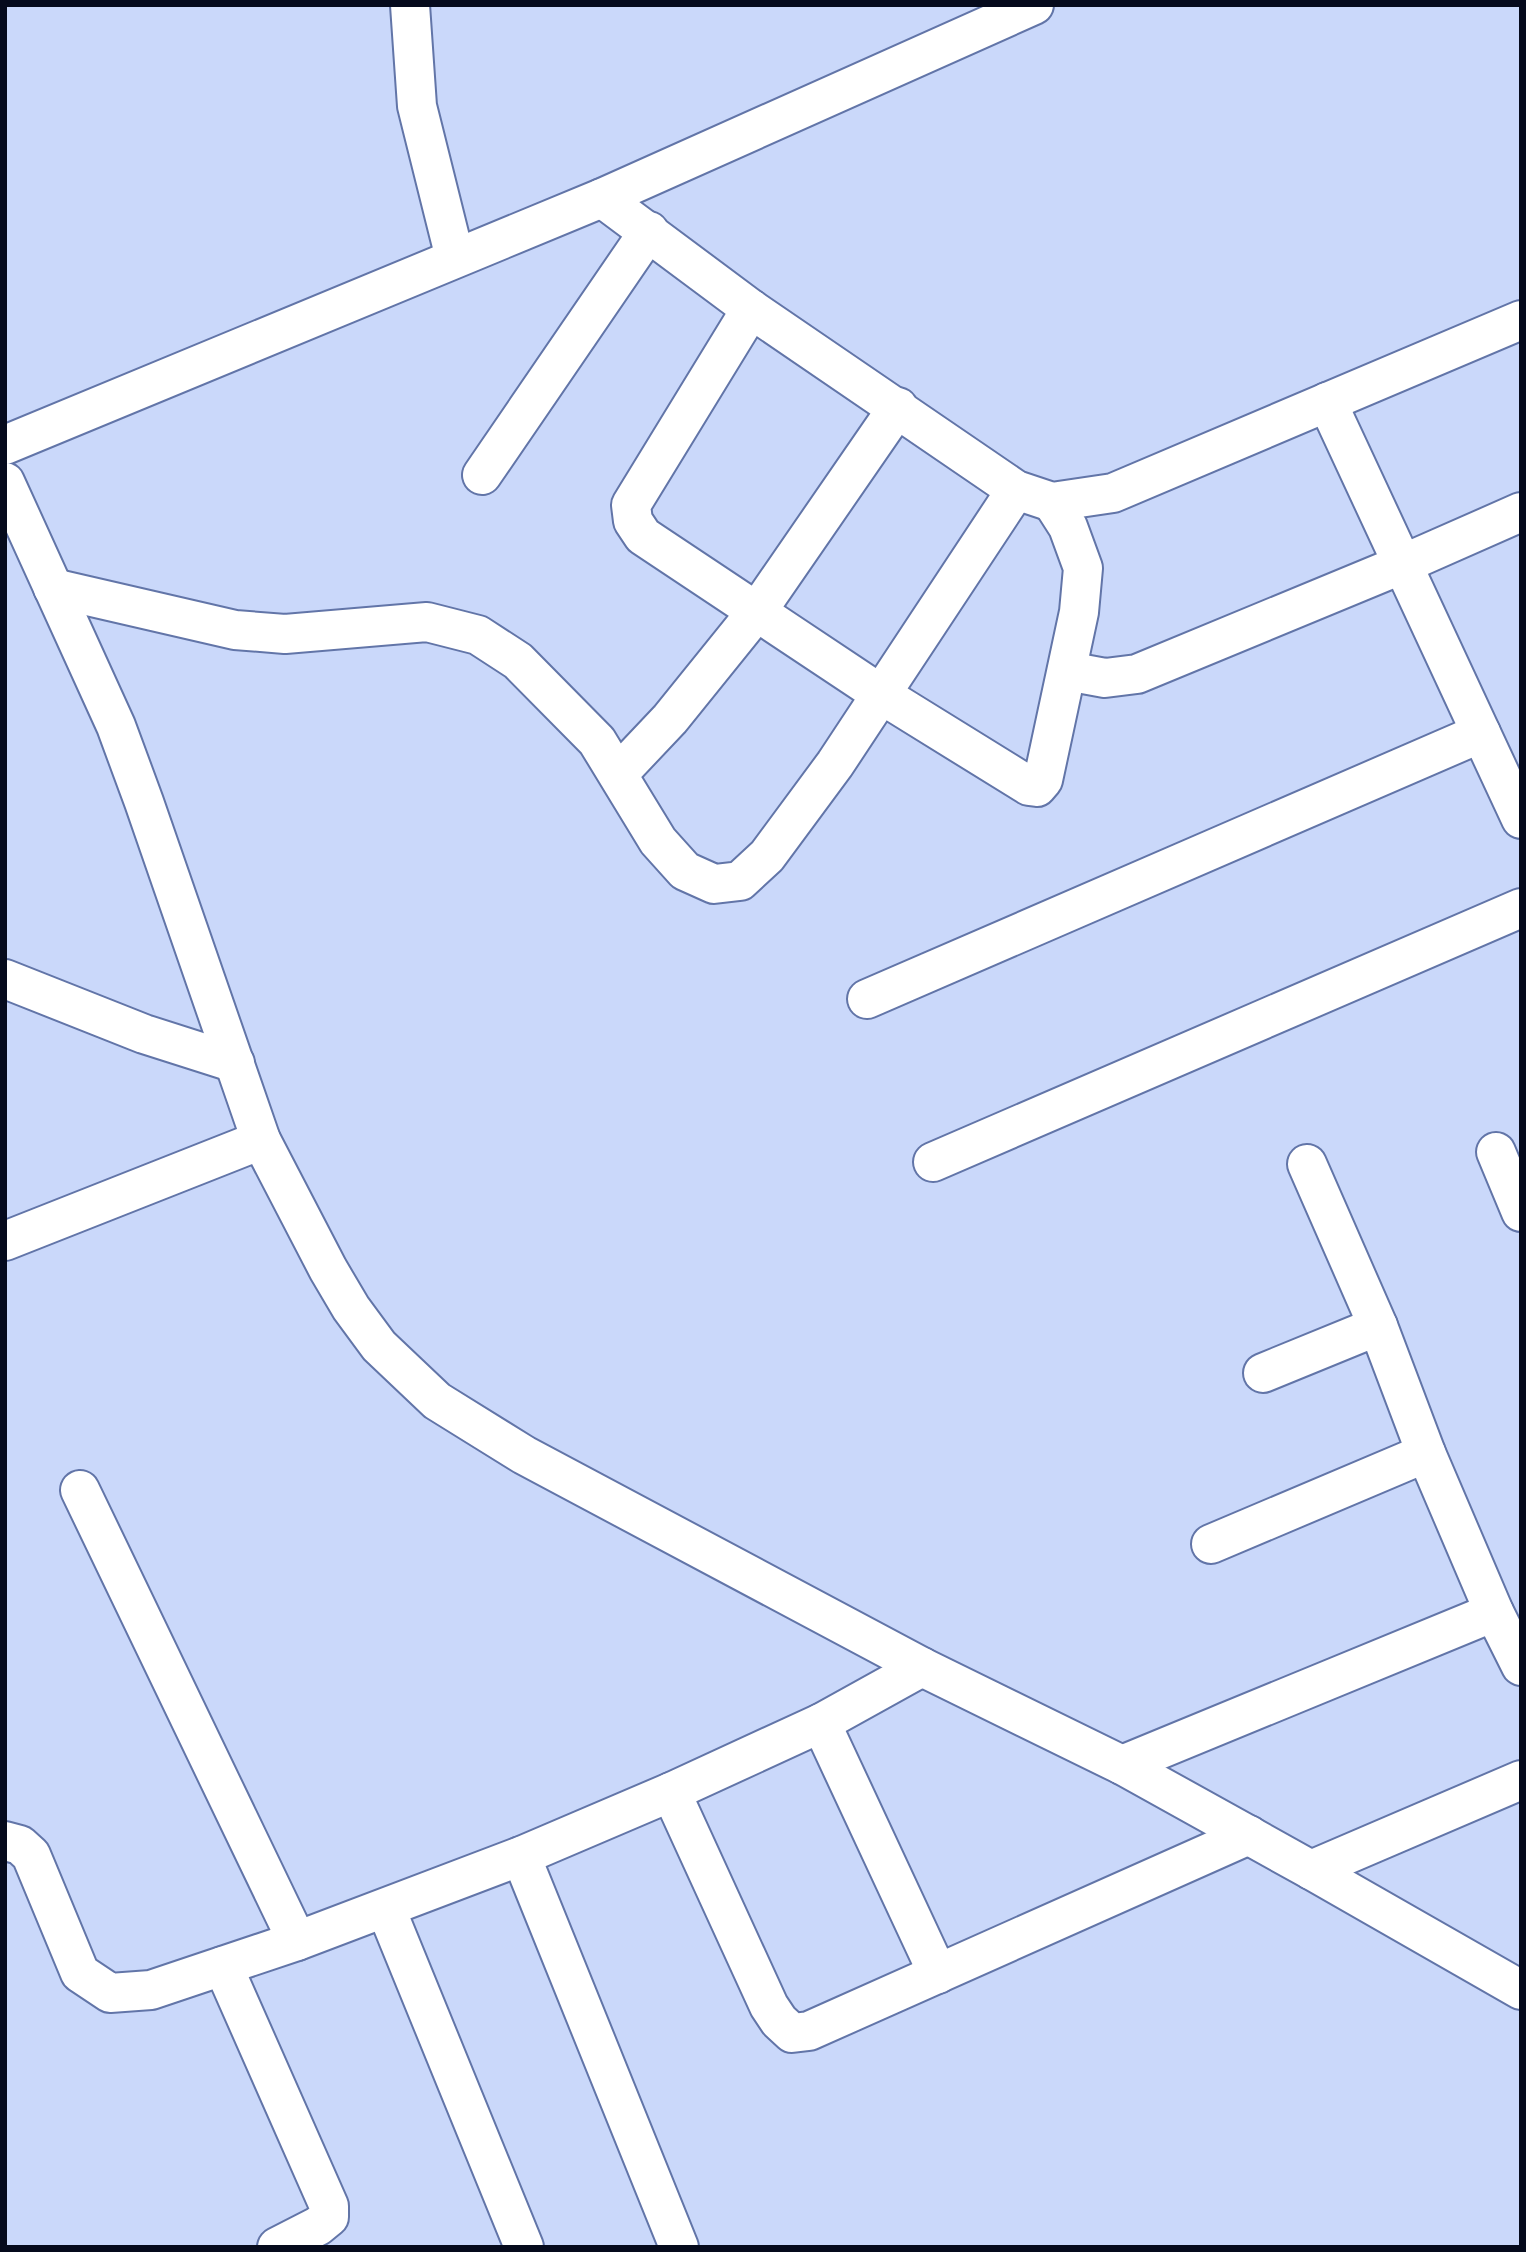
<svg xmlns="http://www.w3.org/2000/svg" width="1526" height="2252" viewBox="0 0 1526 2252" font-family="Inter,sans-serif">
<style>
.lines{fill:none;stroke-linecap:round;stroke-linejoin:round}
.street-casing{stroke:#6275a8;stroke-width:42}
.secondary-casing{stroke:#6275a8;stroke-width:42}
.street{stroke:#fff;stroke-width:38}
.secondary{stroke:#fff;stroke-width:38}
</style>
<rect width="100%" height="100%" fill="#cad8fa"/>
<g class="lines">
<defs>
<g id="street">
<polyline points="410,5 417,106 455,258"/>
<polyline points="602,198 751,309 1016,490 1052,502 1113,493 1521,320"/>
<polyline points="751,309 631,505 633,521 643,536 882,695 1029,786 1037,787 1043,780 1079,612 1083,568 1068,527 1052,502"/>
<polyline points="1327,402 1521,819"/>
<polyline points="5,445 602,198 1034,5"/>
<polyline points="482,475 649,231"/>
<polyline points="53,588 235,630 285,634 427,622 478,635 518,661 597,741 658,841 685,871 714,884 740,881 767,856 835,764 1016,490"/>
<polyline points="1067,671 1105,678 1137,674 1403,564 1521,512"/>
<polyline points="618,774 670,719 758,610 898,407"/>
<polyline points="5,979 144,1034 235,1063"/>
<polyline points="867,999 1481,733"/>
<polyline points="1496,1152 1521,1212"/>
<polyline points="933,1162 1521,908"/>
<polyline points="1307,1164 1378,1326 1426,1453 1494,1612 1521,1666"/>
<polyline points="5,1241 261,1140"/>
<polyline points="1263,1373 1378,1326"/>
<polyline points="80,1490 297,1941"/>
<polyline points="1211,1544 1426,1453"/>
<polyline points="821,1723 938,1974"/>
<polyline points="1122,1765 1494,1612"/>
<polyline points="671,1792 769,2006 779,2021 792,2033 809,2031 1249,1835"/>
<polyline points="5,1841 20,1845 31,1855 80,1973 110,1993 151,1990 297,1941 521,1856 671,1792 821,1723 922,1667"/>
<polyline points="521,1856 679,2247"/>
<polyline points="1311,1870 1521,1780"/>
<polyline points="386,1909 524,2247"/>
<polyline points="223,1966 329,2206 329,2217 318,2226 277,2247"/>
</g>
<polyline id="secondary" points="5,482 116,726 144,802 261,1140 328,1269 351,1308 379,1346 437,1401 524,1455 922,1667 1122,1765 1311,1870 1521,1990"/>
</defs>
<!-- street casing -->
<use href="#street" class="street-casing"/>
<!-- secondary casing -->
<use href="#secondary" class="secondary-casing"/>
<!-- street -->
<use href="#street" class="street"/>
<!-- secondary -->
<use href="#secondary" class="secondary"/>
</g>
<!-- border -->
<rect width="1526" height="2252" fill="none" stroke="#050a1c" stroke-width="14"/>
</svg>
